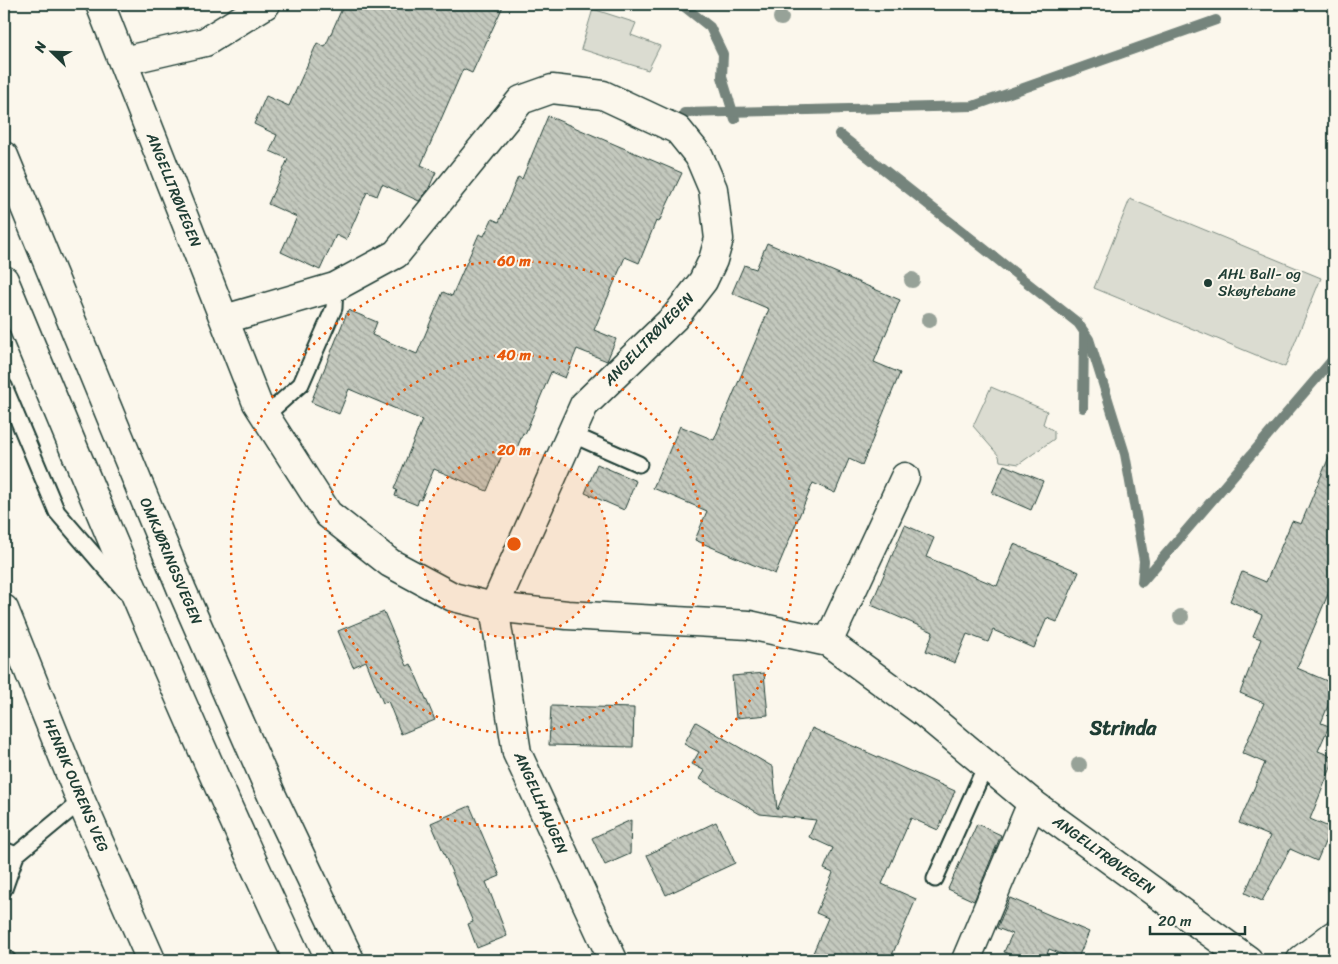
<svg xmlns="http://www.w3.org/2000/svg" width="1338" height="964" viewBox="0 0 1338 964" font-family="Sriracha,sans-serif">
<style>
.green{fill:#dbdcd1;stroke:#7d8c82}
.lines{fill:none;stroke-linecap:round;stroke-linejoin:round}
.stream{stroke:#74847b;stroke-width:10}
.building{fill:url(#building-back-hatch);stroke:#1f3d34}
.lane-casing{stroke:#1f3d34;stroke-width:19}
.street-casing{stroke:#1f3d34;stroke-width:31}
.highway-casing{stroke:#1f3d34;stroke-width:31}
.lane{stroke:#fbf7ec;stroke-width:15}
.street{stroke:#fbf7ec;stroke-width:28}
.highway{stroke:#fbf7ec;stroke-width:28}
.tree{fill:#97a298}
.ring{fill:none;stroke:#e8590c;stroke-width:2.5;stroke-dasharray:2.5 5}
.poi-dot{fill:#1f3d34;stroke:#fbf7ec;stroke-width:2}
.labels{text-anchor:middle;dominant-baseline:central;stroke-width:4;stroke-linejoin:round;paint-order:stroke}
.street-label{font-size:15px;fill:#1f3d34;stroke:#fbf7ec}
.poi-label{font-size:15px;fill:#1f3d34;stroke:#fbf7ec;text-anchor:start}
.district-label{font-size:20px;font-weight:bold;fill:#1f3d34;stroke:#fbf7ec}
.centre{fill:#e8590c;stroke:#fbf7ec;stroke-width:2.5}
.ring-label{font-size:15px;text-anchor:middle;font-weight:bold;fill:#e8590c;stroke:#fbf7ec;stroke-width:4;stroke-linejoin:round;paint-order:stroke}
</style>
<defs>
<pattern id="building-back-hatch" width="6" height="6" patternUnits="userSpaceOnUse" patternTransform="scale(1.25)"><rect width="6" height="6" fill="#c4c9be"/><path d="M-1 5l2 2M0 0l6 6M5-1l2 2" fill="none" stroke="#9fa49b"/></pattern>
</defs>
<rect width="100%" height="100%" fill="#fbf7ec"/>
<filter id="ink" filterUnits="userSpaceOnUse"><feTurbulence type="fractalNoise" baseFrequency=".02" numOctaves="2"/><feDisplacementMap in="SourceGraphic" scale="10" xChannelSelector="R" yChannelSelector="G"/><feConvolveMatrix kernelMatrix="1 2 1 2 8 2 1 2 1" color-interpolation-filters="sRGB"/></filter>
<g filter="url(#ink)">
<!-- green -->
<g class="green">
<polygon points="593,9 636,23 631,35 660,46 648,70 581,49"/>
<polygon points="1130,199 1321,278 1285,367 1094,288"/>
<polygon points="991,387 1047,411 1043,424 1054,431 1054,439 1019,464 1000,461 999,456 973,426"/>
</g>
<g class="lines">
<!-- stream -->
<g class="stream">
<polyline points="681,4 710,27 723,54 722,77 735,119"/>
<polyline points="684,113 973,106 1216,20"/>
<polyline points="839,134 1078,323 1089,339 1125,454 1144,561 1142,582 1334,358"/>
<polyline points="1083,408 1084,334"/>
</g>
</g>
<!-- building -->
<g class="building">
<polygon points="344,4 504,4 472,73 463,69 421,165 436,172 428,190 419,201 382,184 377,196 367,192 346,240 336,235 320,270 281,252 297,217 268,204 288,159 270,151 277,135 254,124 266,96 289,106 317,43 325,47"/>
<polygon points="548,116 682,173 659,222 656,221 639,263 625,257 594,330 616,339 607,361 577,349 565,378 551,372 525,434 523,433 515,453 505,448 487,491 434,469 421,500 419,499 417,505 395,496 397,490 394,489 422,420 349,389 339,414 311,402 348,310 377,322 372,335 417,354 443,292 452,296 479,234 484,236 492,219 499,222 518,177 522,179"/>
<polygon points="767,243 900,300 874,362 900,373 862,465 849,459 835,493 813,483 775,574 695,540 707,511 653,488 680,426 714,440 769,309 732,293 744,265 756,269"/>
<polygon points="1334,445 1334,580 1297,668 1334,684 1334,691 1321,723 1329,726 1318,751 1334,757 1334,760 1310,819 1331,828 1317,861 1290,849 1262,901 1245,893 1270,836 1239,823 1265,763 1242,753 1264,703 1240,693 1261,639 1253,636 1262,615 1230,601 1242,572 1266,582 1292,521 1301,524"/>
<polygon points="597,464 636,481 624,510 585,493"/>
<polygon points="1004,465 1043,481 1031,510 992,493"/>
<polygon points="905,525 934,538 926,557 997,586 1014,544 1079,572 1057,622 1047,618 1034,648 993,630 988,642 967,634 955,663 926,651 933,632 871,605"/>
<polygon points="384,612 407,666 411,664 435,720 401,734 388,701 383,703 366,661 353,667 338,631"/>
<polygon points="764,673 768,715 736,718 732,676"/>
<polygon points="551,706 634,708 633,747 549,745"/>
<polygon points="696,722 773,767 777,810 812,728 955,791 938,830 911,818 882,884 916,899 890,960 810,960 828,918 816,913 833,873 824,869 833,848 809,837 816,820 760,814 700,779 705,771 692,764 699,752 684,744"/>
<polygon points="470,806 500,876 486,882 507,936 477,948 468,924 473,922 431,823"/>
<polygon points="631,820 630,854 605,865 592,838"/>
<polygon points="716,822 735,863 666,895 647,855"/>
<polygon points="977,824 1001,835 974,901 948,889"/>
<polygon points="1010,898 1089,932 1077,960 1049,949 1045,960 1023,960 1004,952 1012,934 997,928"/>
</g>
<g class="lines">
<defs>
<g id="lane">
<polyline points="4,386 57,512 125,591"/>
<polyline points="265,416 301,384 334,308 335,287"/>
<polyline points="571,434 639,464"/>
<polyline points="4,850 16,855 81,801"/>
<polyline points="935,879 986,765"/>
<polyline points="4,889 16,855"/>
<polyline points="4,957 8,960"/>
</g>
<g id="street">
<polyline points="100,4 257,403 328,514 390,563 453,597 494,607 567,615 749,625 828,642 923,712 1032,803 1248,960"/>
<polyline points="123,61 205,42 266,4"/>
<polyline points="225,319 335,287 396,254 521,100 552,89 603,95 678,130 699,156 713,189 719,239 713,260 703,281 675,317 584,405 494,607 517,753 613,960"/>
<polyline points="4,609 81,801 151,960"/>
<polyline points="828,642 905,477"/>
<polyline points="966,960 1032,803"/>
<polyline points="1301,960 1334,935"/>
</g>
<g id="highway">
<polyline points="4,156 182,590 273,798 350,960"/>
<path d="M4,280C98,508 193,736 298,960"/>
</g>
</defs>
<!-- lane casing -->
<use href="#lane" class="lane-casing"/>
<!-- street casing -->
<use href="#street" class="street-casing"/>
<!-- highway casing -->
<use href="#highway" class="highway-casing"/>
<!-- lane -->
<use href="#lane" class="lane"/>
<!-- street -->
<use href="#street" class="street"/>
<!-- highway -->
<use href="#highway" class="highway"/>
</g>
<!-- trees -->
<g class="tree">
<circle cx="781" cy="18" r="8"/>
<circle cx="912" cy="280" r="8"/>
<circle cx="929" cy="320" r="8"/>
<circle cx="1181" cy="617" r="8"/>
<circle cx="1079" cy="765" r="8"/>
</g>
</g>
<!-- distance rings -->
<circle cx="514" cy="544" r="94" fill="#e8590c" fill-opacity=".12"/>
<g class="ring">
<circle cx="514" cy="544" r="94"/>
<circle cx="514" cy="544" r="189"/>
<circle cx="514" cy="544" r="283"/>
</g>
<!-- markers -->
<circle class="poi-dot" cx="1208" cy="283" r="5"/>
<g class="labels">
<!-- street labels -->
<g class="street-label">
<text transform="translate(174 190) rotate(68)">ANGELLTRØVEGEN</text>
<text transform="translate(649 339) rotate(-46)">ANGELLTRØVEGEN</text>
<text transform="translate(171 561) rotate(67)">OMKJØRINGSVEGEN</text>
<text transform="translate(76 785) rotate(67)">HENRIK OURENS VEG</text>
<text transform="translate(541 803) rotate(66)">ANGELLHAUGEN</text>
<text transform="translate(1104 855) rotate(36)">ANGELLTRØVEGEN</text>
</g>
<!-- poi labels -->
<g class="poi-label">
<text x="1218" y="274">AHL Ball- og<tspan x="1218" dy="17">Skøytebane</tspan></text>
</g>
<!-- district labels -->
<g class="district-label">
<text x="1123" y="728">Strinda</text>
</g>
</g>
<circle cx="514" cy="544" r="8" class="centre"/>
<g class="ring-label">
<text x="514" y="266">60 m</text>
<text x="514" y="360">40 m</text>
<text x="514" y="455">20 m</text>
</g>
<!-- margin -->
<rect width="1338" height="964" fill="none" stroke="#fbf7ec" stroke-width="20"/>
<rect x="10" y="10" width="1318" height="944" fill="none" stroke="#1f3d34" stroke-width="2" filter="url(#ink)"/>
<!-- north arrow -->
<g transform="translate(52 52) rotate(293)" stroke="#fbf7ec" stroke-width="4" paint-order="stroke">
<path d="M0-4L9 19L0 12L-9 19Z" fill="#1f3d34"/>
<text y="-8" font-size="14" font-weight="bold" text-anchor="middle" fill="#1f3d34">N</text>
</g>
<!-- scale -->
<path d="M1150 926v8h95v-8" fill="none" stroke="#1f3d34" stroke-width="2.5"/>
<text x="1158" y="926" font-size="15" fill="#1f3d34" stroke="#fbf7ec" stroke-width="4" paint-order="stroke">20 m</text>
</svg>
